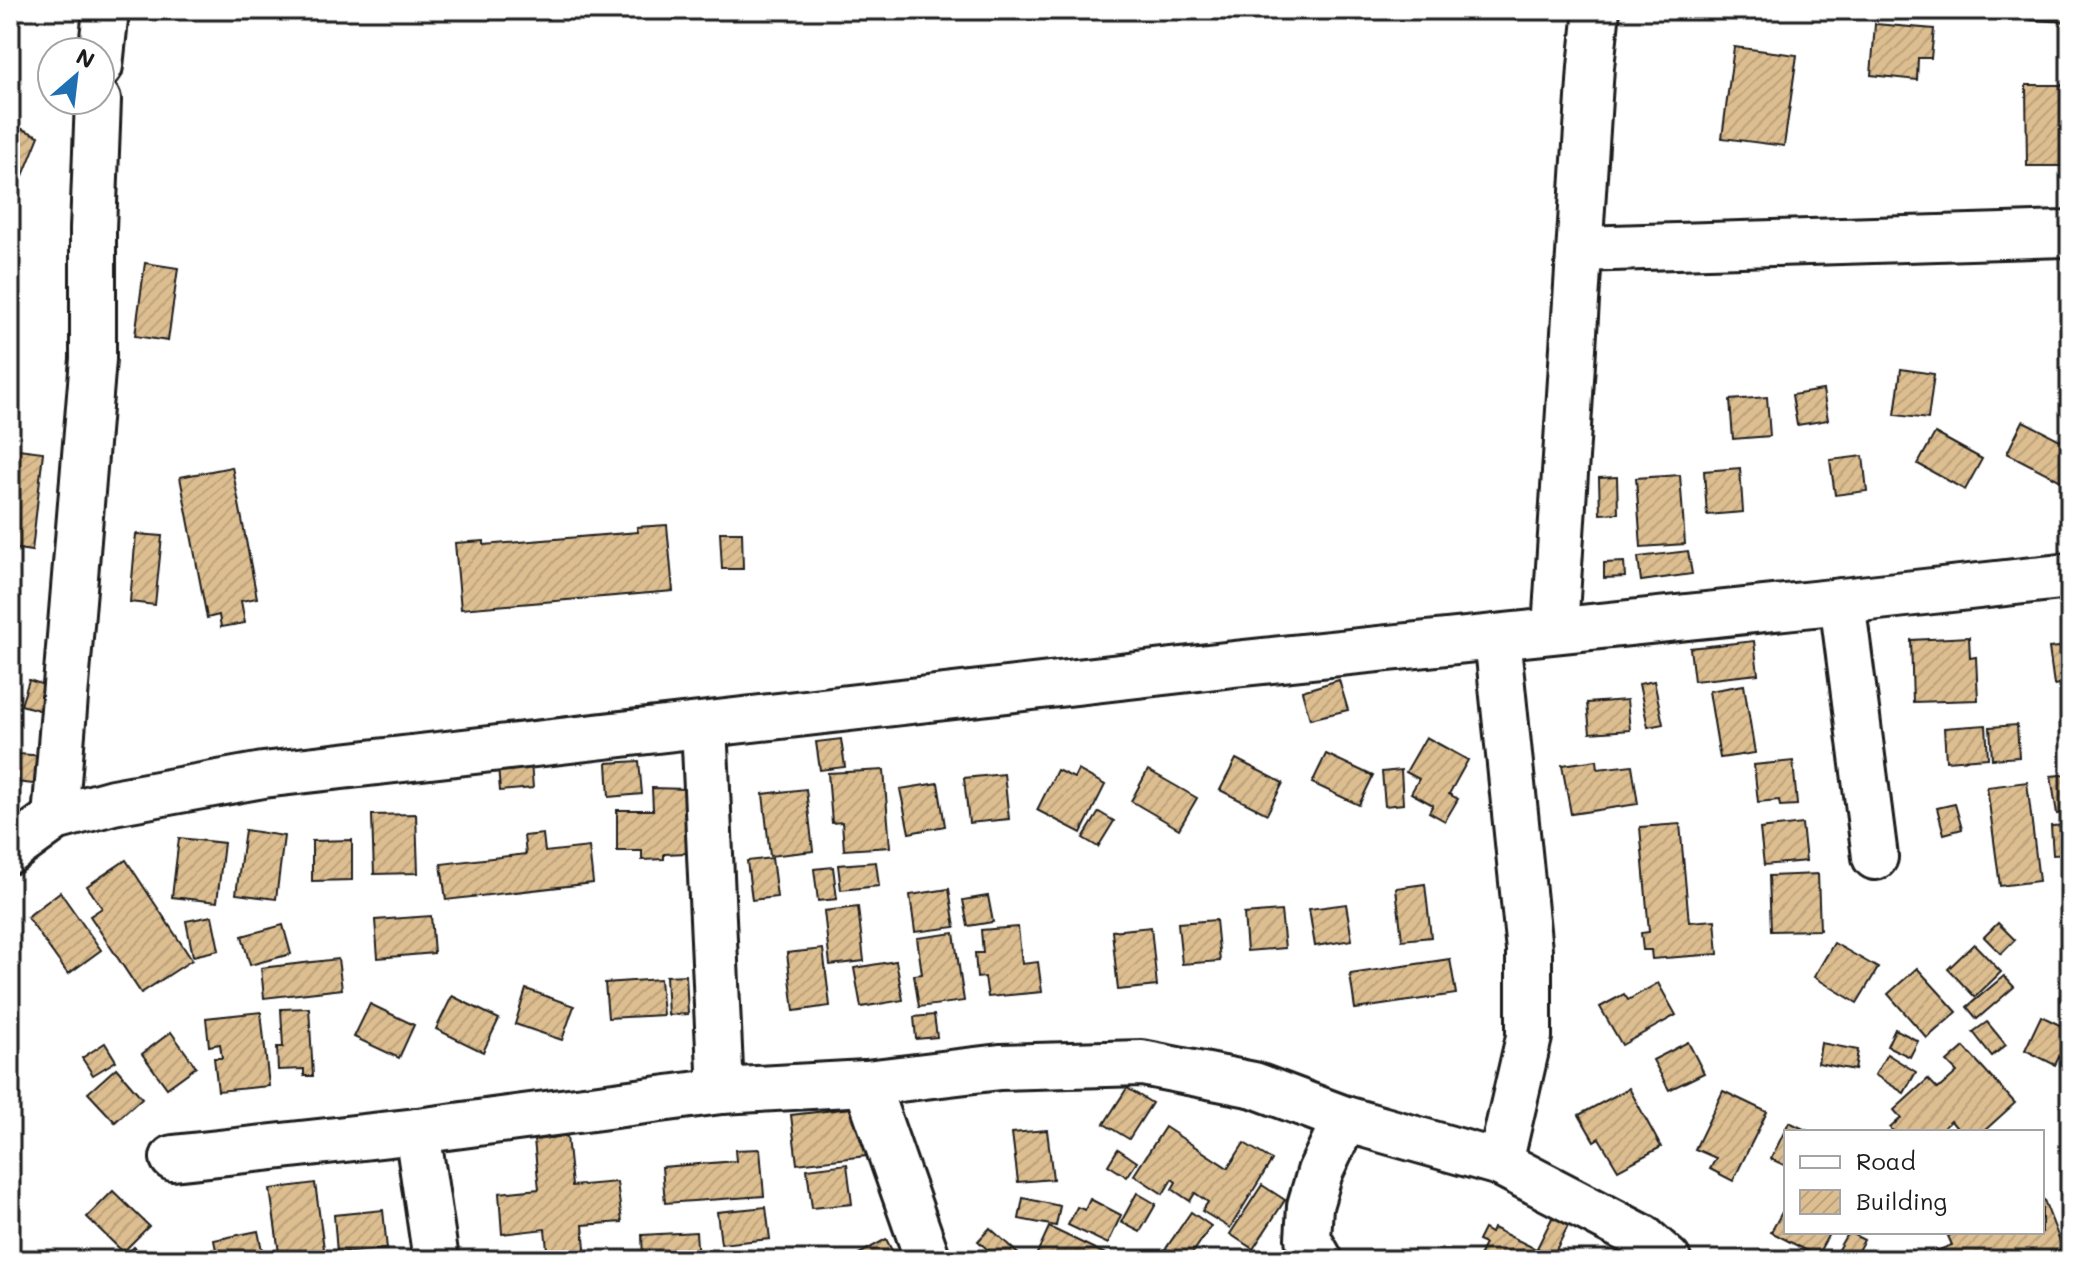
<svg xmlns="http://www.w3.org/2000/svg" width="2080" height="1270" viewBox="0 0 2080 1270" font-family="Mali,sans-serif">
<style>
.building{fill:url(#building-hatch);stroke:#1c1c1c;stroke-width:2}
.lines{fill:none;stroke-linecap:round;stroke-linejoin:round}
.minor-casing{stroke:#1c1c1c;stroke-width:50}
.minor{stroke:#fff;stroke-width:44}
</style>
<defs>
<pattern id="building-hatch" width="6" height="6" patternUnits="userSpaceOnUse" patternTransform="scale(2)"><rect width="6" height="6" fill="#ddbe90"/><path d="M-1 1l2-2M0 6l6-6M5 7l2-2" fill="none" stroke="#bda37c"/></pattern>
</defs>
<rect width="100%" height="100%" fill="#fff"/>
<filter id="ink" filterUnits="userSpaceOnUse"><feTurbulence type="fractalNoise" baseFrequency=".0125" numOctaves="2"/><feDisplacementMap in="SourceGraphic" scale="16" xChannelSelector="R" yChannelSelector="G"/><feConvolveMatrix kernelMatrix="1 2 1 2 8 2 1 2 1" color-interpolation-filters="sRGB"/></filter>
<g filter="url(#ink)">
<!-- building -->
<g class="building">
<polygon points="2032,10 2070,10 2070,22 2031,20"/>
<polygon points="1875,24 1934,29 1931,58 1918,58 1917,80 1871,75"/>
<polygon points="1734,47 1797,55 1784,146 1722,138"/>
<polygon points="2026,85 2070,85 2070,166 2027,166"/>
<polygon points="10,124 39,136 10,208"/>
<polygon points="145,263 178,268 168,341 135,336"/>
<polygon points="1901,369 1934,374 1928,419 1895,415"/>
<polygon points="1823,390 1828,420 1797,425 1792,395"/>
<polygon points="1767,397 1770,436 1733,439 1730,400"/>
<polygon points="2023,421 2070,445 2070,464 2061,481 2007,453"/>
<polygon points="1935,433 1982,459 1965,490 1918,464"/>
<polygon points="10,448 43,452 32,551 10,548"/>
<polygon points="1863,456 1867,491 1835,495 1830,460"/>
<polygon points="232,467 257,598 241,601 245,623 221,627 219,615 207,618 180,477"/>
<polygon points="1740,468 1743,512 1707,515 1704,471"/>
<polygon points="1680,475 1685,544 1641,547 1636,478"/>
<polygon points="1617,477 1618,513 1600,514 1599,478"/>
<polygon points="667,525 673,591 461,609 455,543 484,541 484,545 638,532 637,527"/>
<polygon points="720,532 742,532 743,569 722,569"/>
<polygon points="136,534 162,536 155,605 130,602"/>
<polygon points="1688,551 1692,574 1641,581 1638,557"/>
<polygon points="1624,562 1625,577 1604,578 1604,563"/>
<polygon points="1969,637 1970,658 1976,657 1978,700 1913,702 1911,640"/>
<polygon points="1754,641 1758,674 1694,681 1690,648"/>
<polygon points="2070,646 2070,682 2054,685 2049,648"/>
<polygon points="29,680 53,688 46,712 21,705"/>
<polygon points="1339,680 1348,710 1310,719 1302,691"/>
<polygon points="1654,681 1663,724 1648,727 1639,684"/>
<polygon points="1744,685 1755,753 1720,758 1709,691"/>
<polygon points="1627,700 1630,730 1590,733 1587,703"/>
<polygon points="2070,713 2070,753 2067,753 2063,714"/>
<polygon points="1986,725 1988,758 1946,761 1944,728"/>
<polygon points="2017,725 2019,757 1992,759 1990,727"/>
<polygon points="1426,737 1468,760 1449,794 1458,799 1445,821 1429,812 1433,805 1411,793 1419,779 1406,772"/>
<polygon points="841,739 845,767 820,770 816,742"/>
<polygon points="18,754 45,756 42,785 16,782"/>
<polygon points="1326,754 1373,776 1359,805 1312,783"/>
<polygon points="1236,759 1283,783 1267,814 1220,790"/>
<polygon points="1597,760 1598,769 1632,765 1638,804 1571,814 1562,765"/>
<polygon points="639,761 642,794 609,797 607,763"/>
<polygon points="1793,761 1797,805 1780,806 1779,800 1758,802 1754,765"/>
<polygon points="531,762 533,788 500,791 498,765"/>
<polygon points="884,770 890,847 844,850 842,822 832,823 828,773"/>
<polygon points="1057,770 1074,778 1078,770 1105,785 1081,833 1037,810"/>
<polygon points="1148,770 1197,798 1179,829 1131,801"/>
<polygon points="1401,770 1403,804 1385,806 1382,772"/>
<polygon points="1004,774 1009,819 969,823 964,778"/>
<polygon points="2070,774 2070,812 2057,814 2051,776"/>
<polygon points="2027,782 2039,881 2000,886 1987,787"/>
<polygon points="938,783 945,826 909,833 900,789"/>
<polygon points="652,788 687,789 687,853 664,854 664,859 642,860 642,851 617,851 617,810 653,810"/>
<polygon points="806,789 813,851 770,856 763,794"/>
<polygon points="1955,804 1962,829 1944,834 1937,808"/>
<polygon points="1099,812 1114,821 1098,847 1083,838"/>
<polygon points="416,814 418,873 374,874 372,815"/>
<polygon points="1680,824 1689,922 1715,920 1718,954 1652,959 1651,950 1643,950 1641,933 1649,932 1640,827"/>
<polygon points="1802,824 1806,861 1764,865 1760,829"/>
<polygon points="2070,825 2070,885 2069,885 2068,854 2053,855 2051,826"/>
<polygon points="245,830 284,836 276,899 236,894"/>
<polygon points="543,834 545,852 589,847 593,883 446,900 441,864 526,854 524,836"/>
<polygon points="179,838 224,843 217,902 172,897"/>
<polygon points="352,840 352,880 312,881 312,841"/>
<polygon points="772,858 777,897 752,900 747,861"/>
<polygon points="126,860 192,960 141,993 90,916 102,908 87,886"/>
<polygon points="876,862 879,886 841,890 838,865"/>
<polygon points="833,867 837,899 818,901 814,869"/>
<polygon points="1818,874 1820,930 1771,931 1769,876"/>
<polygon points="1425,884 1431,937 1402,940 1396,888"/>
<polygon points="949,889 955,927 915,932 910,895"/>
<polygon points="60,892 101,950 68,974 27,917"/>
<polygon points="988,896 993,922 968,926 963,900"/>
<polygon points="1346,904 1352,940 1315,946 1309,909"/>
<polygon points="858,907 864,961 830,965 824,911"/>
<polygon points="1281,911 1285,948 1247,951 1244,914"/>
<polygon points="212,916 219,950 193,956 186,921"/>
<polygon points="431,916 434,953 378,958 375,920"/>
<polygon points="1216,920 1220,961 1182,964 1178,923"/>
<polygon points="1998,923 2015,940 2001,954 1984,937"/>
<polygon points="283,925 291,954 250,965 242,936"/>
<polygon points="1018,927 1022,964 1038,962 1042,992 988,997 985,977 977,978 975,953 983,953 981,930"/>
<polygon points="1151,927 1157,986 1118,990 1112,931"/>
<polygon points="954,933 964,1001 919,1007 914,975 922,974 917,938"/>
<polygon points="1834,943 1878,968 1857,1003 1814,977"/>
<polygon points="1974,944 2001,972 1975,997 1948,969"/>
<polygon points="823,949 830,1006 794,1011 787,953"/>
<polygon points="338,959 342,989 264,998 261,968"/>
<polygon points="1450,959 1456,994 1355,1009 1350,974"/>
<polygon points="896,961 903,1000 861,1007 854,968"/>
<polygon points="1917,968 1957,1012 1927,1038 1888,994"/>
<polygon points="686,975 688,1014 668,1015 666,976"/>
<polygon points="2004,976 2014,987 1977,1019 1967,1007"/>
<polygon points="660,979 663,1015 608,1018 605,983"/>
<polygon points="1658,983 1676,1015 1622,1045 1600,1007 1624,994 1628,1000"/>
<polygon points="526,989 574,1006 562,1040 515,1024"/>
<polygon points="452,996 499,1019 483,1052 436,1029"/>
<polygon points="370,1004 414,1025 399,1058 354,1037"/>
<polygon points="309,1008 313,1076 304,1076 304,1069 278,1070 277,1047 283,1047 281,1009"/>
<polygon points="261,1012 269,1086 218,1091 214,1058 222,1058 220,1044 209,1046 206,1018"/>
<polygon points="934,1015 937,1037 916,1039 914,1017"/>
<polygon points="2041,1016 2070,1030 2070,1035 2055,1065 2025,1050"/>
<polygon points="1987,1022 2006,1045 1992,1056 1973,1032"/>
<polygon points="1895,1029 1918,1041 1910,1057 1887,1046"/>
<polygon points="171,1032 196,1067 167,1088 142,1054"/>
<polygon points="1688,1042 1704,1073 1669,1090 1653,1060"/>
<polygon points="105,1043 116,1061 93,1075 82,1058"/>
<polygon points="1821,1043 1858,1050 1855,1070 1818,1063"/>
<polygon points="1964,1047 2015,1103 1983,1132 1960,1132 1951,1121 1939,1132 1894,1132 1890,1128 1901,1118 1894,1110 1928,1079 1938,1089 1957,1072 1947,1062"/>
<polygon points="1887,1054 1916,1072 1904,1093 1875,1075"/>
<polygon points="116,1068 142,1098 115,1122 88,1093"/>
<polygon points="1127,1088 1152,1103 1129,1139 1104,1124"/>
<polygon points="1629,1088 1661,1147 1618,1170 1599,1138 1594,1141 1579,1115"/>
<polygon points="1723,1091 1767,1112 1733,1181 1710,1169 1716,1158 1695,1149"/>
<polygon points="860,1107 866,1156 797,1164 791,1115"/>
<polygon points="1789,1122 1810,1132 1786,1132 1786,1166 1771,1159"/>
<polygon points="1165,1127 1228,1168 1244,1143 1272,1160 1230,1228 1202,1211 1208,1202 1195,1193 1190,1201 1172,1189 1176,1182 1172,1179 1163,1194 1134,1175"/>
<polygon points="1047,1130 1053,1179 1018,1182 1012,1133"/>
<polygon points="567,1136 572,1186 617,1182 622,1222 583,1225 586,1260 548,1260 545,1229 502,1234 499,1193 539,1189 534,1140"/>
<polygon points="760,1149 764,1196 665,1203 662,1167 736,1161 735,1150"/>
<polygon points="1118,1149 1137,1162 1127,1177 1108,1165"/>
<polygon points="847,1164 852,1204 812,1208 807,1169"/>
<polygon points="315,1183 325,1256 296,1260 280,1260 270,1189"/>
<polygon points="1262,1185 1285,1200 1253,1249 1230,1234"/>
<polygon points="113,1191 149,1226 123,1252 87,1217"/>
<polygon points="1137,1193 1156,1204 1140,1232 1121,1222"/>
<polygon points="1023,1198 1060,1206 1056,1226 1019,1219"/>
<polygon points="1090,1199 1121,1215 1108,1244 1068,1225 1077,1207 1085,1210"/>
<polygon points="2044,1200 2067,1259 1934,1260 1931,1253 1952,1245 1948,1236 1958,1232 2042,1232 2042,1201"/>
<polygon points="1786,1205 1786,1232 1830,1232 1817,1256 1771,1232"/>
<polygon points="766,1207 770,1239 721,1244 717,1212"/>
<polygon points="383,1210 387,1249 337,1253 334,1215"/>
<polygon points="1191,1212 1211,1226 1188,1260 1158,1260"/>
<polygon points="1555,1212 1571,1220 1551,1260 1544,1260 1547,1253 1537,1248"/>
<polygon points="1049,1227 1116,1259 1115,1260 1034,1260"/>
<polygon points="990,1228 1025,1260 999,1260 978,1241"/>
<polygon points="1493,1228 1540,1251 1535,1260 1477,1260 1485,1244 1478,1241 1484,1229 1491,1233"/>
<polygon points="258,1231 264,1260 218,1260 214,1240"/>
<polygon points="696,1232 698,1260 643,1260 642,1235"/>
<polygon points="1848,1232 1864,1240 1856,1254 1868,1260 1832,1260"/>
<polygon points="886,1239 897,1260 848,1260"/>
<polygon points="134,1247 146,1258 145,1260 122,1260"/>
</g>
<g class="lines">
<defs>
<g id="minor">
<polyline points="100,66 106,10"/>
<polyline points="1580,249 2065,234 2070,232"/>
<polyline points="1842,601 1875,857"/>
<polyline points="1555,629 1591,67 1597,10"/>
<polyline points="1497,637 1529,950 1529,1037 1500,1163 1642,1237 1668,1260"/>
<polyline points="704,725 721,1091"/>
<polyline points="55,818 93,359 93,229 98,100"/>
<polyline points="10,851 55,818 113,802 263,775 1234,664 1842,601 2070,576"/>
<polyline points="866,1083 928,1260"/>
<polyline points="417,1131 436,1260"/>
<polyline points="173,1158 417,1131 721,1091 866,1083 1000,1067 1142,1063 1254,1085 1345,1119 1500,1163"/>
<polyline points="1320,1260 1308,1239 1310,1206 1320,1172 1345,1119"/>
</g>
</defs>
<!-- minor casing -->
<use href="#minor" class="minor-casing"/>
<!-- minor -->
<use href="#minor" class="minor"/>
</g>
</g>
<!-- margin -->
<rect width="2080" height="1270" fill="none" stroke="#fff" stroke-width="40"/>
<rect x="20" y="20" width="2040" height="1230" fill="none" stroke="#1c1c1c" stroke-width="3" filter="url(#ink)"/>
<!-- legend -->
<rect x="1784" y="1130" width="260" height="104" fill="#ffffff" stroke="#a4a4a4" stroke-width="2"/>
<rect x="1800" y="1156" width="40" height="12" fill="#ffffff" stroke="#a4a4a4" stroke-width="2"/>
<text x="1856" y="1170" font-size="24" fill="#1c1c1c">Road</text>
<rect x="1800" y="1190" width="40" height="24" fill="url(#building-hatch)" stroke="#a4a4a4" stroke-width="2"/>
<text x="1856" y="1210" font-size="24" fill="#1c1c1c">Building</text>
<!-- north arrow -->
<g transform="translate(76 76) rotate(28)"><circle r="38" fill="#ffffff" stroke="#a4a4a4" stroke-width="2"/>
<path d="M0-6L14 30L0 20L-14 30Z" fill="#1f6fb2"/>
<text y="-12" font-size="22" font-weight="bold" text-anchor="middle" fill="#1c1c1c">N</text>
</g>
</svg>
